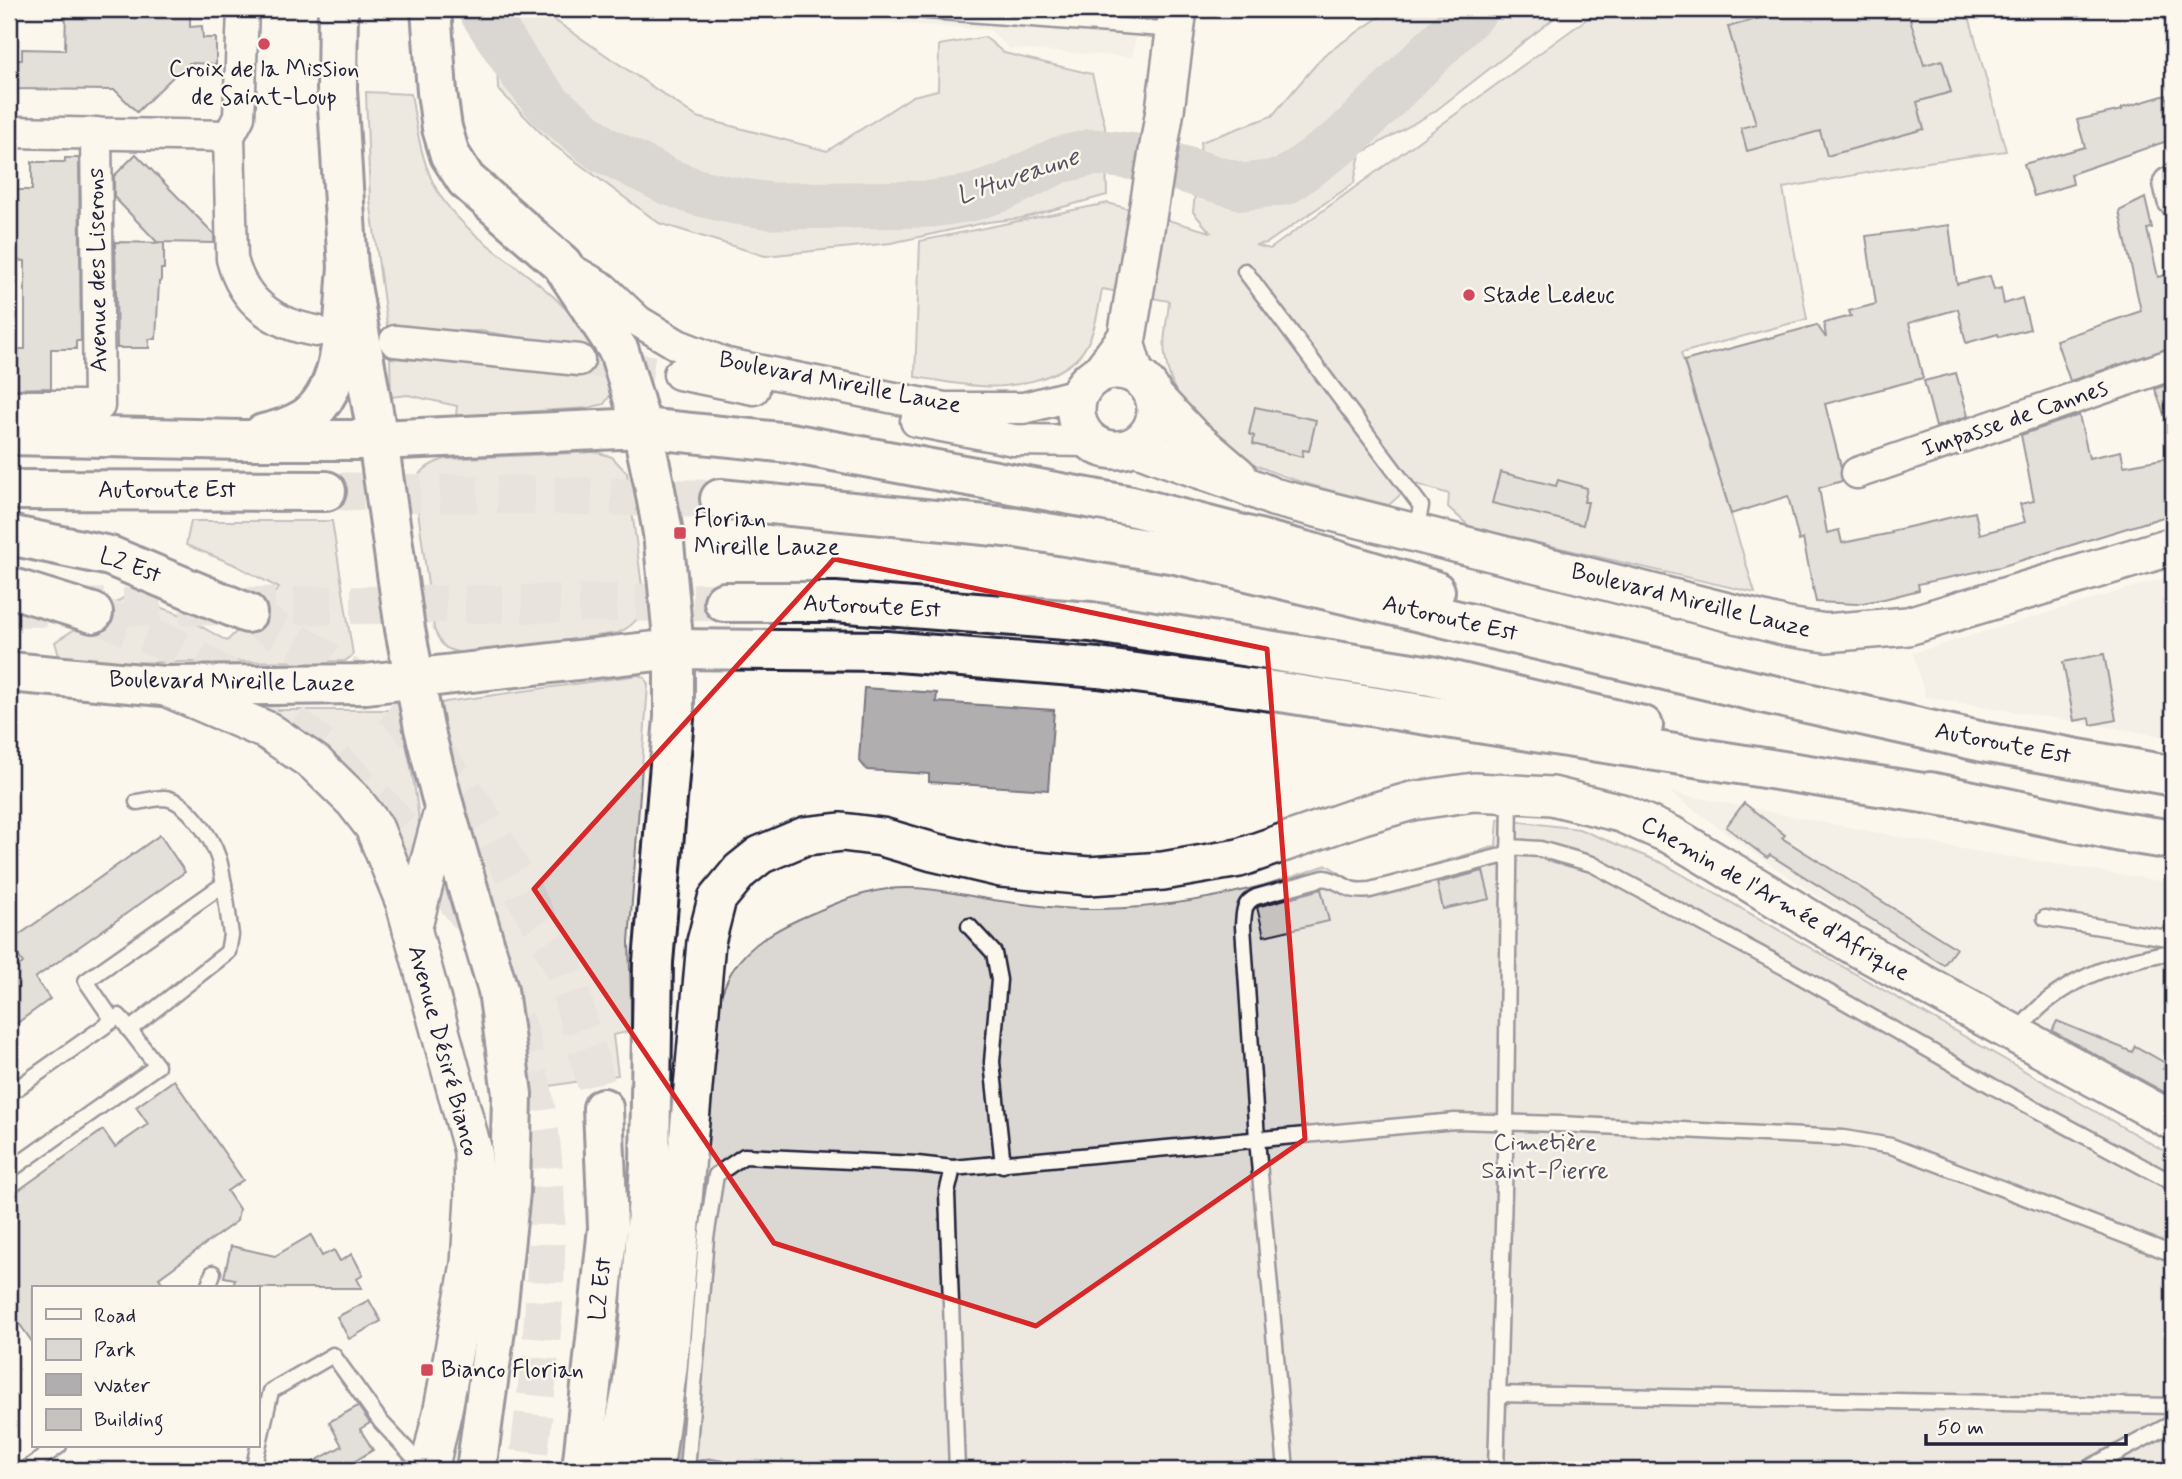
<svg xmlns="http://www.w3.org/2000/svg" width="2182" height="1479" viewBox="0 0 2182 1479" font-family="Mynerve,sans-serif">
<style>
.built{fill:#ebe7df}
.green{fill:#dbd8d3;stroke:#7e7d87;stroke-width:2}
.water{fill:#b1aeb0;stroke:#787681;stroke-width:2}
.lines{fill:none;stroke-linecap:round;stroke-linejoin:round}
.river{stroke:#b1aeb0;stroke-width:47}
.building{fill:#c6c2c0;stroke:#22223b;stroke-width:2}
.minor-tunnel{stroke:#d0ccc9;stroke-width:30;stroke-dasharray:30 15;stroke-linecap:butt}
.motorway-tunnel{stroke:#d0ccc9;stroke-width:38;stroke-dasharray:38 19;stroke-linecap:butt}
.service-casing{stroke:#22223b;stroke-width:19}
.minor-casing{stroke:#22223b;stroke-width:35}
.tertiary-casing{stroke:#22223b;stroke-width:42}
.secondary-casing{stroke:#22223b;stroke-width:44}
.motorway-casing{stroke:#22223b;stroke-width:44}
.service{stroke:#fbf7ec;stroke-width:14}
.minor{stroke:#fbf7ec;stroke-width:30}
.tertiary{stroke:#fbf7ec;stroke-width:37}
.secondary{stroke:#fbf7ec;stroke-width:38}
.motorway{stroke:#fbf7ec;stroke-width:38}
.marked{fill:none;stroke:#d62828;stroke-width:5;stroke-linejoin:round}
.poi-dot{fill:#d1495b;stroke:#fbf7ec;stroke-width:2.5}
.labels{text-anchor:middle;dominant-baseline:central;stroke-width:5;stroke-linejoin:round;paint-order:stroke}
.poi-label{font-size:24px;fill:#22223b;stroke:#fbf7ec;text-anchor:start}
.street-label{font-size:24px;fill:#22223b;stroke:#fbf7ec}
.park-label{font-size:24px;fill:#505061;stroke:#fbf7ec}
.water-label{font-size:26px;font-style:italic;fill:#545364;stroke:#fbf7ec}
</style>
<rect width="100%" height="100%" fill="#fbf7ec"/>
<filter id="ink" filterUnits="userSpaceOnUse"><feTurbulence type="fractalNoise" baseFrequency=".0143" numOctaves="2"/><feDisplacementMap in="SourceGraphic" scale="14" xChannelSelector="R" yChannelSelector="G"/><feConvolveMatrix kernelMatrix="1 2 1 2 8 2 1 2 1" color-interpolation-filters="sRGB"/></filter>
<g filter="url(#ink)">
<!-- built -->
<g class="built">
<polygon points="747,9 1142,9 1132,57 1009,49 990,30 766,14"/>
<polygon points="2173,575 2173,738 1925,697 1913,653"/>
<polygon points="1669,792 1957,848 2173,883 2173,1101 1857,922 1775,868"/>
</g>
<!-- green -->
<g class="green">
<polygon points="495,9 538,9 697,117 827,151 913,96 938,90 939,45 985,37 1004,53 1092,74 1105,126 1107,195 1023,218 988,222 891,243 765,256 659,223 551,143 498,89"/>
<path d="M1391,9H1566L1434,112L1360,154L1354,183L1267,243L1255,245L1270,249L1595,13L1587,9H1967L2006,151L1921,163L1783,188L1807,319L1681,353L1755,593L1470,527L1448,507L1449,494L1413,483L1389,505C1301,482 1181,464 1165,355C1162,337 1168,319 1169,301L1102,289C1098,311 1095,337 1080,355C1060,379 1009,389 980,386C958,385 937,380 915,377L920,241L1108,203L1210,232L1193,212L1201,142L1272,116L1324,55Z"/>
<path d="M366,92L411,94C417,129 421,166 441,197C470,240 520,264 557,300C584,326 598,358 613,391L604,404L588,408L456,416L457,406L408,395L391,397L390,358L588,374L579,347L481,331L388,332L370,200Z"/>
<path d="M596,452L612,457L627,473L643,594C641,615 639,623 618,633L468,654C446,650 443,650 434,629L414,482C420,470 432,463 445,459Z"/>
<polygon points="191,521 332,521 353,655 345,661 61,663 55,642 126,596 177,613 227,641 279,588 233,564 186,545"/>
<polygon points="639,675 645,678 648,685 629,942 632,1031 613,1035 618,1075 531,1089 524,1020 493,899 436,715 438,705 445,702"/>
<path d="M246,710H387L397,717L402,725C413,778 428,832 413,886L400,866Z"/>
<path d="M1498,819L1579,829L1662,863L2173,1156V1470H676L692,1334L717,1005C722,994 726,981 732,971C750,942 782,926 813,913C837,903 862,892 888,889C925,885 958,894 993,900C1028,905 1064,910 1099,909C1178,908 1253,892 1327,865L1361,886L1496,846Z"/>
</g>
<!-- water -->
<polygon class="water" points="864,688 937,693 936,702 1054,710 1048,790 929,782 929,774 867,770 859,760"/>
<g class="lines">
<!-- river -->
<polyline class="river" points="481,9 523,73 550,106 601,148 669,182 696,192 736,201 772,206 932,204 971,198 1002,188 1059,160 1094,152 1145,158 1243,187 1284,182 1343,140 1475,9"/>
</g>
<!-- building -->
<g class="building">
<polygon points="73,9 190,9 190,27 202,26 203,38 216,38 216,64 189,63 189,68 181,69 137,112 115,90 9,89 9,60 22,60 22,49 65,50 66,12 73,13"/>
<polygon points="1792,9 1907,9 1924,65 1942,60 1951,92 1917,102 1924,129 1827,156 1820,131 1747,151 1741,128 1756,124 1728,27"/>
<polygon points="2166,95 2170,107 2173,106 2173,139 2071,174 2073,184 2034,196 2024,164 2085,147 2077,120 2122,110 2122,108"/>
<polygon points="136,154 214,234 214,243 157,242 114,197 114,176"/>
<polygon points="65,158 79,158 81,341 76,341 76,349 51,349 51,388 9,389 9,349 25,349 25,261 14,260 14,241 9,241 9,190 32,190 32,162 65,162"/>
<polygon points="2145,198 2152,228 2147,229 2158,277 2173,273 2173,347 2070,381 2056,340 2141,311 2119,211"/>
<polygon points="1949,225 1957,284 1990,276 1994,290 2001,288 2004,304 2022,298 2030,329 1999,337 1998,334 1966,343 1958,309 1909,323 1923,378 1825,404 1841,467 1842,481 1819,488 1827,533 1839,530 1842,543 1892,533 1891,531 1975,512 1980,534 2025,522 2020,504 2034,501 2021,435 2079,415 2089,458 2121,451 2124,466 2173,457 2173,494 2170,494 2173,514 2000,567 1918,584 1919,590 1884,599 1857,604 1816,602 1803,539 1799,541 1788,496 1731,514 1684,361 1817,325 1826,338 1824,323 1851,316 1849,311 1876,304 1866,236"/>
<polygon points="115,242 164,243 164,269 161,269 161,281 159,282 156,339 149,339 149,348 117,348"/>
<polygon points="1956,373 1968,416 1936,427 1924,381"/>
<polygon points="2173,382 2173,431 2170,431 2155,389"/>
<polygon points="1255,407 1316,420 1309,451 1303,450 1302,457 1253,444 1254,436 1249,434"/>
<polygon points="1500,472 1556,486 1558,480 1587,488 1584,502 1588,502 1583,525 1492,503"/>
<polygon points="2104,654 2116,720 2091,725 2090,718 2074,721 2063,662"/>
<polygon points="1744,803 1785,835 1782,838 1956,948 1944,965 1770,855 1767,858 1726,827"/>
<polygon points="160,835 185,872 35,978 50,999 9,1029 9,973 23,963 9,942"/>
<polygon points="1483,871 1490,899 1443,909 1437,883"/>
<polygon points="1321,889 1329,921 1264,936 1257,907"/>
<polygon points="2057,1021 2132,1052 2135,1046 2167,1064 2163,1069 2173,1075 2173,1097 2052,1031"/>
<polygon points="174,1080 243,1180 227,1191 239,1209 237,1221 159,1278 166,1288 33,1288 33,1343 9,1309 9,1197 103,1130 115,1147 148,1124 136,1107"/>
<polygon points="311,1235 322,1256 334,1250 340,1261 352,1254 363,1275 357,1279 362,1288 233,1288 235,1279 224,1277 231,1246 275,1256"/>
<polygon points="369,1300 381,1321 349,1339 337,1317"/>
<polygon points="358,1406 370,1423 360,1429 373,1450 352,1463 356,1470 299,1470 342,1446 329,1422"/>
</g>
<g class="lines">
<!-- minor-tunnel -->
<polyline class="minor-tunnel" points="579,360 679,374"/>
<!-- motorway-tunnel -->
<g class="motorway-tunnel">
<polyline points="326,491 720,499"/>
<polyline points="9,608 724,602"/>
<polyline points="93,613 174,646 267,701 325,750 388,813 470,917 476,932"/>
<polyline points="247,613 320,656 397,711 448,770 485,823 563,965 603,1108"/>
<path d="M515,1019C521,1034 523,1050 527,1066C561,1196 543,1338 527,1470"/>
</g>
<defs>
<g id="service">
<polyline points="902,9 1175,30"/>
<polyline points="1245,271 1421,506 1416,531"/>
<path d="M137,802C145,801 155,798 164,798C186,799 212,838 218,857C221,865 222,875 224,884"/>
<polyline points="1509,847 1540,849 1592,864 1786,968 1992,1086 2173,1183"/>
<polyline points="2045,918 2173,939"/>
<polyline points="969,926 994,953 999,980 992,1062 1003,1165"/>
<polyline points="112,1019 86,981 224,884 231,935 228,952 129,1030"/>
<path d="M2017,1033C2053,982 2114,961 2173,952"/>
<polyline points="9,1094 119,1016 157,1066 9,1171"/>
<polyline points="208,1288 213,1273"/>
<polyline points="1498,1394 2173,1406"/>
<polyline points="25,1470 59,1446"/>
<polyline points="253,1470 271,1391 333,1355 381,1422 425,1469"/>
<polyline points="687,1470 706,1238 716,1175 744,1156 917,1164 953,1168"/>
<polyline points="697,1470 709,1467 726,1470"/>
<polyline points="957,1470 947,1193 953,1168 1455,1121 1560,1124 1844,1138 1891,1146 2173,1254"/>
<path d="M1286,1470L1257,1139L1243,926C1244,912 1243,903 1256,897L1324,878C1346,881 1342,893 1370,890L1509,854"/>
<polyline points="1496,1470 1506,1121 1510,793"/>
<polyline points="2085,1470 2173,1423"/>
<polyline points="2170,1470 2173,1468"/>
</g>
<g id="minor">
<path d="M243,9L239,117L229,136L232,259C243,302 274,324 316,331"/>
<polyline points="9,132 229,136"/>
<polyline points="2169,183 2173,200"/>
<polyline points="565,266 603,288 638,321 678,345 727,364 944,408 1024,408 1078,394"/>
<polyline points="1127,337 1139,376"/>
<polyline points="395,341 579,360"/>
<polyline points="679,374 754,389"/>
<polyline points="9,406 99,406 96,133"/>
<polyline points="916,421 1014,440 1089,441"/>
<polyline points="1857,473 2173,364"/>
</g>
<g id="tertiary">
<circle cx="1116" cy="410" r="40"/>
<polyline points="1101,372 1127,337 1165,110 1178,9"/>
<polyline points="1156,399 1189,434 1238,476"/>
<path d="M1136,446C1181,465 1229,477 1273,497L1787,627L1826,633L1908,626L2173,546"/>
<polyline points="163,686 268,731 315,763 354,801 374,827 405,903 473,1151 474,1198 470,1264 443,1409 429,1470"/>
<polyline points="412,930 444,807"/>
<polyline points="654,1470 668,1368 706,942 717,899 740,871 760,855 805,836 842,832 882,837 933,852 1001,868 1089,876 1163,871 1239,858 1363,815 1412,801 1474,792 1552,796 1621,813 1671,835 1853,945 2173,1121"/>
</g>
<g id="secondary">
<polyline points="338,9 337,89 348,268 378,440 405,629 424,728 444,807"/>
<polyline points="378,440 642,428"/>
<polyline points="9,672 163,686 366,684 674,649 663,533 654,484 642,428 619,351 562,264 466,180 450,155 442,128 437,92 431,9"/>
</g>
<g id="motorway">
<polyline points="642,428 790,443 1131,506 1312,553 1435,591"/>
<path d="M263,434C277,431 291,427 304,419C348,390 343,315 348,268"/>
<polyline points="9,435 242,440 378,440"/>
<polyline points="9,490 326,491"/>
<polyline points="720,499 1016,528 1176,554 1758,692 1983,742 2173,776"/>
<polyline points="9,535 110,556 247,613"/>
<polyline points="9,587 93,613"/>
<polyline points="724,602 835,602 1091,622 1431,676 1643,726"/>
<polyline points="1930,792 2121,832 2173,840"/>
<polyline points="444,807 498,990 512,1094 510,1192 496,1322 476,1470"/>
<polyline points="582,1470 608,1228 603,1108"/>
<polyline points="616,1470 632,1388 640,1320 650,1165 653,962 674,718 674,649 886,651 1098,668 1287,693 1955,798"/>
</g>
</defs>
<!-- service casing -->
<use href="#service" class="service-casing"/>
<!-- minor casing -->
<use href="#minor" class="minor-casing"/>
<!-- tertiary casing -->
<use href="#tertiary" class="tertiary-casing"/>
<!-- secondary casing -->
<use href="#secondary" class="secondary-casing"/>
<!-- motorway casing -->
<use href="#motorway" class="motorway-casing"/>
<!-- service -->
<use href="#service" class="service"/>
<!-- minor -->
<use href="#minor" class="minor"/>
<!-- tertiary -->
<use href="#tertiary" class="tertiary"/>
<!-- secondary -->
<use href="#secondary" class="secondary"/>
<!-- motorway -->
<use href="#motorway" class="motorway"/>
</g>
</g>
<!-- marked area -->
<path d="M0 0H2182V1479H0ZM834,559L1267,649L1305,1139L1036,1326L774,1243L534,889Z" fill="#fbf7ec" fill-opacity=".55" fill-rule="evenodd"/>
<path class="marked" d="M834,559L1267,649L1305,1139L1036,1326L774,1243L534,889Z"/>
<!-- markers -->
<g class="poi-dot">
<circle cx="264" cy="44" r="7"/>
<circle cx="1469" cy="295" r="7"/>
<rect x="673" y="526" width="14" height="14" rx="3.5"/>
<rect x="420" y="1363" width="14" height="14" rx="3.5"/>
</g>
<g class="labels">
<!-- poi labels -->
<g class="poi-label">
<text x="264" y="69" text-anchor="middle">Croix de la Mission<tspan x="264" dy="28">de Saint-Loup</tspan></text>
<text x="1483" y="295">Stade Ledeuc</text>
<text x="694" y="519">Florian<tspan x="694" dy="28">Mireille Lauze</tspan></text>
<text x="441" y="1370">Bianco Florian</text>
</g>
<!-- street labels -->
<g class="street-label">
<text transform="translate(98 270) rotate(-91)">Avenue des Liserons</text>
<text transform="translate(840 383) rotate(11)">Boulevard Mireille Lauze</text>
<text transform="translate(2015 419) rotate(-19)">Impasse de Cannes</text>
<text x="167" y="490">Autoroute Est</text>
<text transform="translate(130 566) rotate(20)">L2 Est</text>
<text transform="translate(1691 601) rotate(14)">Boulevard Mireille Lauze</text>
<text transform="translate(872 607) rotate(3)">Autoroute Est</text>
<text transform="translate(1450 619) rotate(13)">Autoroute Est</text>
<text transform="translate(232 682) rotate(1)">Boulevard Mireille Lauze</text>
<text transform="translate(2003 744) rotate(11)">Autoroute Est</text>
<text transform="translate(1775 899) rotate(30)">Chemin de l'Armée d'Afrique</text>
<text transform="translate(443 1051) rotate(75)">Avenue Désiré Bianco</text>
<text transform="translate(601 1289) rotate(-84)">L2 Est</text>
</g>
<!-- park labels -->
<g class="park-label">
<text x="1545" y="1143">Cimetière<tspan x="1545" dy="28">Saint-Pierre</tspan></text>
</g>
<!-- water labels -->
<g class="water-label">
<text transform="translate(1018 177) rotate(-19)">L'Huveaune</text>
</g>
</g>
<!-- margin -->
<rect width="2182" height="1479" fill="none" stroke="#fbf7ec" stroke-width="35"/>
<rect x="18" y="18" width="2147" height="1444" fill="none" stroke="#22223b" stroke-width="2.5" filter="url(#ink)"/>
<!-- legend -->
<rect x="32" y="1286" width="228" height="161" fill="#fbf7ec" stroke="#a4a2a5" stroke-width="2"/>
<rect x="46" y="1309" width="35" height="10" fill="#fbf7ec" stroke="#a4a2a5" stroke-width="2"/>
<text x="94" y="1322" font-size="21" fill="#22223b">Road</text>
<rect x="46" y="1339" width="35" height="21" fill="#dbd8d3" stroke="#a4a2a5" stroke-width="2"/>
<text x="94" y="1356" font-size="21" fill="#22223b">Park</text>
<rect x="46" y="1374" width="35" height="21" fill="#b1aeb0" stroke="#a4a2a5" stroke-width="2"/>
<text x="94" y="1392" font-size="21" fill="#22223b">Water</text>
<rect x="46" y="1409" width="35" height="21" fill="#c6c2c0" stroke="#a4a2a5" stroke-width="2"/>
<text x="94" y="1426" font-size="21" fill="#22223b">Building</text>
<!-- scale -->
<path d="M1926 1434v10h200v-10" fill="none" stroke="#22223b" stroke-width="3.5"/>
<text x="1937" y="1434" font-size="21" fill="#22223b" stroke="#fbf7ec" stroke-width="5" paint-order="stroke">50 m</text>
</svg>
